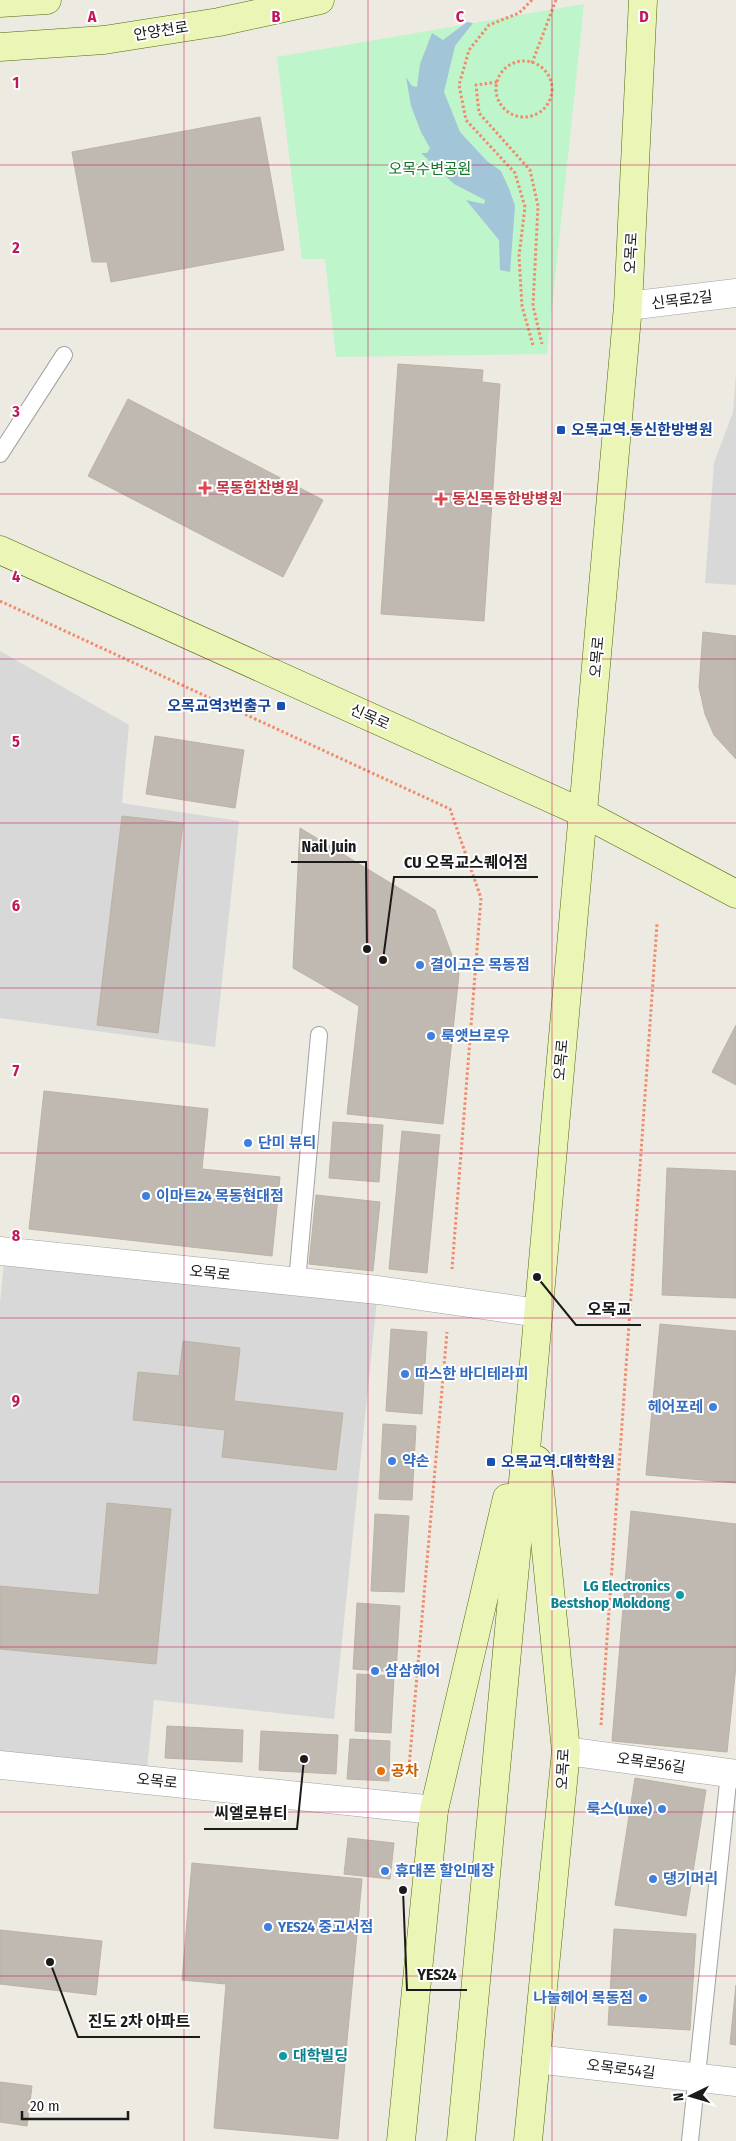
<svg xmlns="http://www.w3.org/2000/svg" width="736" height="2141" viewBox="0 0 736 2141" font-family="'Fira Sans Condensed','Noto Sans KR',sans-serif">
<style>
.residential{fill:#d9d8d8}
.park{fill:#bef5ca}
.water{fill:#a3c5d8}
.building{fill:#c0b9b1;stroke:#bdb2a4}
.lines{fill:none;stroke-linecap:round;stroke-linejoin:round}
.service-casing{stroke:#a2a2a2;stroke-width:18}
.minor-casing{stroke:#a2a2a2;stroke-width:29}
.secondary-casing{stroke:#53690a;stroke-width:29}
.path{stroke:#f18b6d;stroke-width:3;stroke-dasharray:2.5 2.5;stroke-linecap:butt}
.service{stroke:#fff;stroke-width:16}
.minor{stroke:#fff;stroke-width:28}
.secondary{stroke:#eaf5b6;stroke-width:28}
.grid{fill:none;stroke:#c2185b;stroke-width:1;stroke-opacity:0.55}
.transit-dot{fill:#1a4fb4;stroke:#fff;stroke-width:2}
.health-dot{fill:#e0444e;stroke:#fff;stroke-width:2}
.shop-dot{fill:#3f7fe0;stroke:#fff;stroke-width:2}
.culture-dot{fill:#0f9aa8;stroke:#fff;stroke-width:2}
.food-dot{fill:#e8710a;stroke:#fff;stroke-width:2}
.labels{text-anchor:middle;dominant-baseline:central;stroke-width:4;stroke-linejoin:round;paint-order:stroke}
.street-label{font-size:15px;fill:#1b1b1b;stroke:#fff}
.park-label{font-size:15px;fill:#117125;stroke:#fff}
.transit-label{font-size:15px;font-weight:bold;fill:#164399;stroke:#fff;text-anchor:start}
.health-label{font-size:15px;font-weight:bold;fill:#be3a42;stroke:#fff;text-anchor:start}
.shop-label{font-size:15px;font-weight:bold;fill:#366cbe;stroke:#fff;text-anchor:start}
.culture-label{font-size:15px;font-weight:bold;fill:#0d838f;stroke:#fff;text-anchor:end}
.food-label{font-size:15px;font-weight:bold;fill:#c56008;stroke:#fff;text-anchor:start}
.grid-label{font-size:16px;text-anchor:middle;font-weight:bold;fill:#c2185b;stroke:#fff;stroke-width:4;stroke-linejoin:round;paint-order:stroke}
.leader{fill:none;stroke:#1b1b1b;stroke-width:2}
.callout-dot{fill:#1b1b1b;stroke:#fff;stroke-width:2}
.callout-label{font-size:16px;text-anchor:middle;font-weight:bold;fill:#1b1b1b;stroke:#fff;stroke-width:4;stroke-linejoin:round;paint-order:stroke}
</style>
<rect width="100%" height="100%" fill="#eceae1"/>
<!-- residential -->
<g class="residential">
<polygon points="736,373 736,585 705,583 714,463 733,412"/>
<polygon points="0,651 129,725 122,803 239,821 215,1047 0,1018"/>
<polygon points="5,1252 378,1290 334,1719 154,1700 146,1779 0,1765 0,1303"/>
</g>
<!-- park -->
<polygon class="park" points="584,4 547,354 336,357 325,259 302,259 277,57"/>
<!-- water -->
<polygon class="water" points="467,22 473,23 455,46 444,92 460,132 487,161 501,171 510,191 515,206 510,272 500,270 499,240 466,200 484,204 485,200 454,184 421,153 427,153 430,148 421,132 411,106 406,77 412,86 417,87 420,64 432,33 443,40"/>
<!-- building -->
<g class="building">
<polygon points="260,117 284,250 111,282 107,262 92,262 72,152"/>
<polygon points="398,364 483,370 482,382 500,384 484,621 381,614"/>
<polygon points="128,399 323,500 283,577 88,476"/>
<polygon points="703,632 736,636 736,759 714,735 705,714 699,687"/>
<polygon points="155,736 244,750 235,808 146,794"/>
<polygon points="122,816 183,823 158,1033 97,1025"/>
<polygon points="300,828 435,910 459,974 443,1124 347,1114 359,1006 293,968"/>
<polygon points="736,1025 736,1085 712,1072"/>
<polygon points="44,1091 208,1109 202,1169 280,1177 272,1256 29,1229"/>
<polygon points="333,1122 383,1125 379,1182 329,1178"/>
<polygon points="402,1131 440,1135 427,1273 389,1269"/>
<polygon points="667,1168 736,1171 736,1298 662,1295"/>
<polygon points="316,1195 380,1202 373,1271 309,1264"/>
<polygon points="660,1324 736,1331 736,1483 646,1475"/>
<polygon points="391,1329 427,1332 422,1414 386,1411"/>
<polygon points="183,1341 240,1348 234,1401 343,1413 336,1470 222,1457 225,1430 133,1420 138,1372 179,1376"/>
<polygon points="383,1424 416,1426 412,1500 379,1499"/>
<polygon points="107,1503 171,1509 156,1664 0,1649 0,1586 99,1595"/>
<polygon points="631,1511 736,1524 736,1666 727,1752 612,1741"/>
<polygon points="375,1514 409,1516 404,1592 371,1591"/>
<polygon points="357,1603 400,1606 396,1672 353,1669"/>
<polygon points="357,1674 394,1676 391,1733 355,1731"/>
<polygon points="167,1726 243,1730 242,1762 165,1758"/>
<polygon points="261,1731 338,1735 336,1774 259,1770"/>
<polygon points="350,1739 390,1741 389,1781 347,1779"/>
<polygon points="635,1778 706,1790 686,1916 615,1905"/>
<polygon points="348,1838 394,1843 390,1879 344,1874"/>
<polygon points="192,1863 362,1879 338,2139 214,2128 226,1984 182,1980"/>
<polygon points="614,1929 696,1934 690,2030 608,2025"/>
<polygon points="0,1930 102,1941 96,1995 0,1984"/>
<polygon points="736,1985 736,2045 730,2044"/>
<polygon points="0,2082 32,2086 27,2126 0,2122"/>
</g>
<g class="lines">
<defs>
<g id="service">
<polyline points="0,454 64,355"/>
<polyline points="297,1282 319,1035"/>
<polyline points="690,2141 729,1773"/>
</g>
<g id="minor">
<polyline points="628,306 736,293"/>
<polyline points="0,1251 378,1290 538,1313"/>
<polyline points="566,1751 736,1774"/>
<polyline points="0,1765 434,1810"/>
<polyline points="536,2059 736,2082"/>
</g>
<g id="secondary">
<polyline points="0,3 47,0"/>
<polyline points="0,47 104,40 219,22 320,0"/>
<polyline points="0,550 583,813 736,894"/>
<polyline points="401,2141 434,1810 507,1498"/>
<polyline points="461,2141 531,1396 628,306 643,0"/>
<polyline points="528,2141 566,1751 537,1460"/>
</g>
</defs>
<!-- service casing -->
<use href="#service" class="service-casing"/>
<!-- minor casing -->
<use href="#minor" class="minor-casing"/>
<!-- secondary casing -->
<use href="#secondary" class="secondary-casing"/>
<!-- path -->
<g class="path">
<polyline points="532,0 519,13 489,25 469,50 459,85 466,120 515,173 525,207 519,256 522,306 533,345"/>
<circle cx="524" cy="89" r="28"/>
<polyline points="532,63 556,0"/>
<polyline points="497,82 476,85 479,113 530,170 538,206 533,306 542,344"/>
<polyline points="0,601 450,809 481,898 452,1269"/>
<polyline points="601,1725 657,924"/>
<polyline points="409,1767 447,1332"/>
</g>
<!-- service -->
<use href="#service" class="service"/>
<!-- minor -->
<use href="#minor" class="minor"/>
<!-- secondary -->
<use href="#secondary" class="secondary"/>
</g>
<!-- grid -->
<path class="grid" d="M184,0V2141M368,0V2141M552,0V2141M0,165H736M0,329H736M0,494H736M0,659H736M0,823H736M0,988H736M0,1153H736M0,1318H736M0,1482H736M0,1647H736M0,1812H736M0,1976H736"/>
<!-- markers -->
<g class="transit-dot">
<rect x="556" y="425" width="10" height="10" rx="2.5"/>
<rect x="276" y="701" width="10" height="10" rx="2.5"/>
<rect x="486" y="1457" width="10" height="10" rx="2.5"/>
</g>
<g class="health-dot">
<path d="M202.5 480.5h5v5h5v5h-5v5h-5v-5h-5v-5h5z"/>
<path d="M438.5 491.5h5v5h5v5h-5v5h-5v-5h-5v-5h5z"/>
</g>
<g class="shop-dot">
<circle cx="420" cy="965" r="5"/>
<circle cx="431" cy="1036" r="5"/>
<circle cx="248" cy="1143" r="5"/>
<circle cx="146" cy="1196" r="5"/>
<circle cx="405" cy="1374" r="5"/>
<circle cx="713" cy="1407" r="5"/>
<circle cx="392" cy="1461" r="5"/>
<circle cx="375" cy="1671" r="5"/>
<circle cx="662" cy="1809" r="5"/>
<circle cx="385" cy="1871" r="5"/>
<circle cx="653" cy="1879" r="5"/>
<circle cx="268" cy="1927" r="5"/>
<circle cx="643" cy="1998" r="5"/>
</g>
<g class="culture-dot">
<circle cx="680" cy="1595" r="5"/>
<circle cx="283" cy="2056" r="5"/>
</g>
<circle class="food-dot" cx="381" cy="1771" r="5"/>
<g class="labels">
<!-- street labels -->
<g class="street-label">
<text transform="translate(161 31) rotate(-9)">안양천로</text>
<text transform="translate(631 253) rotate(-87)">오목로</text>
<text transform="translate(682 300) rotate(-7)">신목로2길</text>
<text transform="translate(597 657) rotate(-85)">오목로</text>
<text transform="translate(370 717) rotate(24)">신목로</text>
<text transform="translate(561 1060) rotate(-85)">오목로</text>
<text transform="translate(210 1273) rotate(6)">오목로</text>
<text transform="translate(651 1763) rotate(8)">오목로56길</text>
<text transform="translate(563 1769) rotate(-87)">오목로</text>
<text transform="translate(157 1781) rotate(6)">오목로</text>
<text transform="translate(621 2069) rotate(7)">오목로54길</text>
</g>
<!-- park labels -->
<g class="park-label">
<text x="430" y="169">오목수변공원</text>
</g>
<!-- transit labels -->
<g class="transit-label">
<text x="571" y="430">오목교역.동신한방병원</text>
<text x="271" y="706" text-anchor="end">오목교역3번출구</text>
<text x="501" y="1462">오목교역.대학학원</text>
</g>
<!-- health labels -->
<g class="health-label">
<text x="216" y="488">목동힘찬병원</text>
<text x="452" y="499">동신목동한방병원</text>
</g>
<!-- shop labels -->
<g class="shop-label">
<text x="430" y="965">결이고은 목동점</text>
<text x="441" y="1036">룩앳브로우</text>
<text x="258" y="1143">단미 뷰티</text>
<text x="156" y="1196">이마트24 목동현대점</text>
<text x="415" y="1374">따스한 바디테라피</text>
<text x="703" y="1407" text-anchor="end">헤어포레</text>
<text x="402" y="1461">약손</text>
<text x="385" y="1671">삼삼헤어</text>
<text x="652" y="1809" text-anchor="end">룩스(Luxe)</text>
<text x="395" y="1871">휴대폰 할인매장</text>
<text x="663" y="1879">댕기머리</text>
<text x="278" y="1927">YES24 중고서점</text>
<text x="633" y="1998" text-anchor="end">나눌헤어 목동점</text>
</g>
<!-- culture labels -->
<g class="culture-label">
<text x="670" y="1586">LG Electronics<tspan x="670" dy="17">Bestshop Mokdong</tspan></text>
<text x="293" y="2056" text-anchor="start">대학빌딩</text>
</g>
<!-- food labels -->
<g class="food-label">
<text x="391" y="1771">공차</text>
</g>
</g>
<g class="grid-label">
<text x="92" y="22">A</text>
<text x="276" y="22">B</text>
<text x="460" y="22">C</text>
<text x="644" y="22">D</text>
<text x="16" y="88">1</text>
<text x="16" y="253">2</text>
<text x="16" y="417">3</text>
<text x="16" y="582">4</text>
<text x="16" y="747">5</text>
<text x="16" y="911">6</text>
<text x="16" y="1076">7</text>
<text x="16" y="1241">8</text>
<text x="16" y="1406">9</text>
</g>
<!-- callouts -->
<path class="leader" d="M367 949L366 862H291M383 960L394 877H538M537 1277L576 1325H641M304 1759L297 1829H204M403 1890L407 1990H467M50 1962L78 2037H200"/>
<g class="callout-dot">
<circle cx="367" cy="949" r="5"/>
<circle cx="383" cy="960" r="5"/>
<circle cx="537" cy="1277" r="5"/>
<circle cx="304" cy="1759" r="5"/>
<circle cx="403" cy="1890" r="5"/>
<circle cx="50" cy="1962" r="5"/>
</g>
<g class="callout-label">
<text x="329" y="852">Nail Juin</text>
<text x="466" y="868">CU 오목교스퀘어점</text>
<text x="609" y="1315">오목교</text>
<text x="251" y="1819">씨엘로뷰티</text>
<text x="437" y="1980">YES24</text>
<text x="139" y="2027">진도 2차 아파트</text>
</g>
<!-- north arrow -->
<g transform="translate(691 2096) rotate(265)" stroke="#ffffff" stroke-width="4" paint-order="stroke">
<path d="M0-4L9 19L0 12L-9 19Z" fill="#1b1b1b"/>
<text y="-8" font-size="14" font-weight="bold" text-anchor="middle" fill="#1b1b1b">N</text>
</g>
<!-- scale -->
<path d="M22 2111v8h106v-8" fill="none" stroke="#1b1b1b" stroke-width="2.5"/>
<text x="30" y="2111" font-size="15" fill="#1b1b1b" stroke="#ffffff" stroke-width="4" paint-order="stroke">20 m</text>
</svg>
